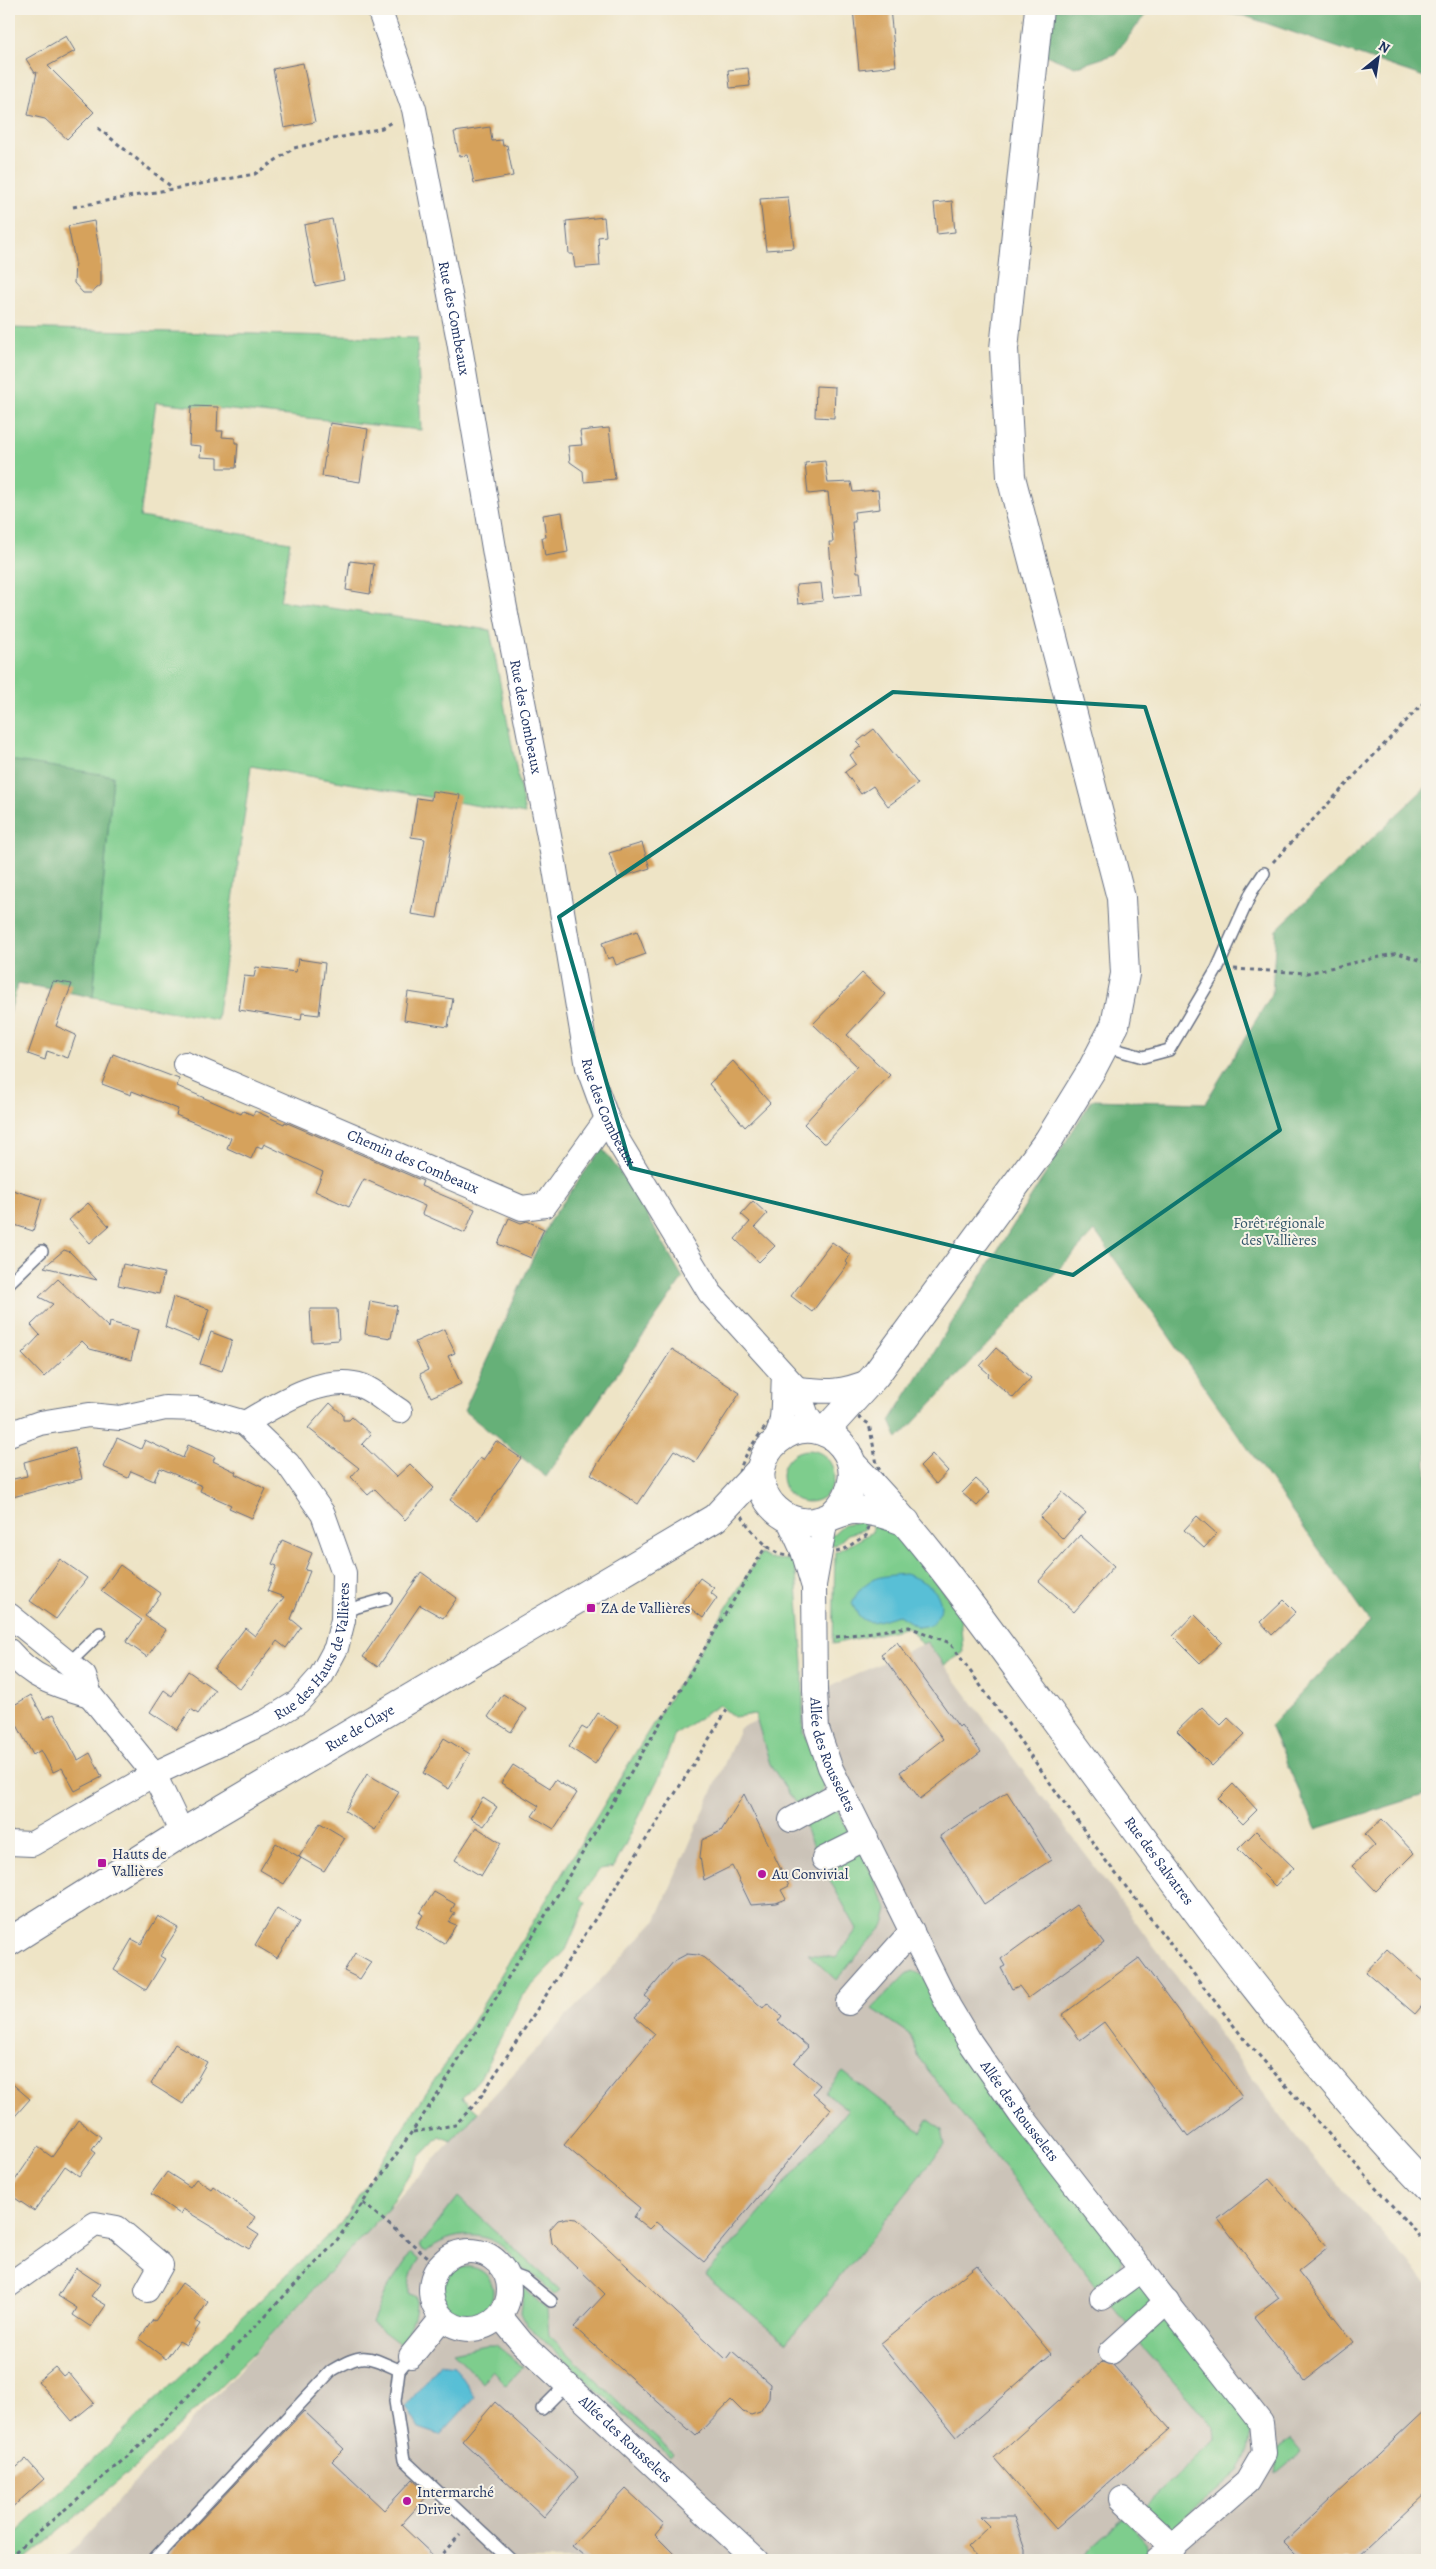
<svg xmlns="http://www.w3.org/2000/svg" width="1436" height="2569" viewBox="0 0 1436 2569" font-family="Alegreya,serif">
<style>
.industrial{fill:#cbc3b8}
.green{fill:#7ecd8d;stroke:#4c7e76}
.forest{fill:#66b078;stroke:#40706b}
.water{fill:#59bfd6;stroke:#3a779a}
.building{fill:#d6a25c}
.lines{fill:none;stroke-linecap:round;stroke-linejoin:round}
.service-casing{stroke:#656e82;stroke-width:14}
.minor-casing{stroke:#656e82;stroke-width:26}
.tertiary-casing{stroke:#656e82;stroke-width:30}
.path{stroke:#656e82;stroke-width:3;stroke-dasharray:4 4;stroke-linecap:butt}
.service{stroke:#fff;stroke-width:11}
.minor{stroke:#fff;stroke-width:24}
.tertiary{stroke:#fff;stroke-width:28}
.marked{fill:none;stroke:#0f766e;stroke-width:4;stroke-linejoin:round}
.poi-dot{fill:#b5179e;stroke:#f7f3e8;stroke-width:2}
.labels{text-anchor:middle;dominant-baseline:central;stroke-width:4;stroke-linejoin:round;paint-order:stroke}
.street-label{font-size:15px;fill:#1b2f5e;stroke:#f7f3e8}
.park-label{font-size:15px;fill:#34566a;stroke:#f7f3e8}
.poi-label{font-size:15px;fill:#1b2f5e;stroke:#f7f3e8;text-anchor:start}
</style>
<rect width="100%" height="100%" fill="#f7f3e8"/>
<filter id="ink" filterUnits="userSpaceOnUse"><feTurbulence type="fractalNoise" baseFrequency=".02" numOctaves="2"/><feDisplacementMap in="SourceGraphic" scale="10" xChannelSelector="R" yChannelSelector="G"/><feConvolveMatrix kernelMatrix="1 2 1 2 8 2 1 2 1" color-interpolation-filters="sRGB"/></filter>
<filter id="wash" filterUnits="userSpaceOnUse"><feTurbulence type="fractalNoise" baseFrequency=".0096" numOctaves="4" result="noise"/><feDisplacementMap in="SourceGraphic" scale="20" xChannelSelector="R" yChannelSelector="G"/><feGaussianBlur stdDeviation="1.12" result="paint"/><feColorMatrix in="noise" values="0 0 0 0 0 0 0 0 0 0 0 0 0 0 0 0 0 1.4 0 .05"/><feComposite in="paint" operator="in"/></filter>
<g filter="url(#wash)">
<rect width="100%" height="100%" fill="#eee4c6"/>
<!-- industrial -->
<polygon class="industrial" points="927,1642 1297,2138 1427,2284 1427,2560 63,2560 656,1920 740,1728"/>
<!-- green -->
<g class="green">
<polygon points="9,328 417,338 421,430 156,402 140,517 290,542 280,601 490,630 525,814 251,766 217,1020 93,997 113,776 9,763"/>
<circle cx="808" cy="1476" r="26"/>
<polygon points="866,1521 863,1530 848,1534 836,1545 830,1544 831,1536 844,1524"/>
<path d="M872,1522L886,1526L902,1537L960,1614L963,1653L944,1665L927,1642L922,1644L909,1627L833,1644L835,1552C840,1551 866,1536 872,1532Z"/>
<polygon points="761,1553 770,1559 795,1560 803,1663 803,1732 823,1775 825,1786 819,1794 795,1803 770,1764 755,1714 734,1717 719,1705 675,1734 661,1773 614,1867 600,1869 580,1897 586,1903 566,1950 522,1996 480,2078 462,2098 478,2112 452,2141 440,2136 420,2157 388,2209 266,2340 198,2408 121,2479 24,2560 9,2560 9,2540 341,2223 473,2021 648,1732"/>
<polygon points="836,1807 849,1833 815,1852 803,1822"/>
<polygon points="861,1851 888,1910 884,1925 836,1980 808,1954 836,1958 857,1929 823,1868"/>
<polygon points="912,1971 922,1975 1122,2258 1120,2267 1096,2286 921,2061 909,2034 872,2009 906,1974"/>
<polygon points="843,2072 921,2132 928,2119 942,2130 945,2145 787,2343 705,2276 848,2110 825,2092"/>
<path d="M458,2197L560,2290L554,2295C547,2288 540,2279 532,2274C527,2270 519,2268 515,2263C514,2261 514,2259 512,2256C491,2229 450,2230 426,2252L420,2246Z"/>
<path d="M411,2253L419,2260C412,2269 408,2283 409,2294L416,2297C417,2317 411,2328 400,2344L372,2323L386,2290Z"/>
<circle cx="468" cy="2292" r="25"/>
<polygon points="1136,2285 1147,2287 1152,2295 1149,2306 1129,2326 1110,2303"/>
<polygon points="524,2288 547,2310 549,2335 673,2454 670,2457 527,2325 521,2313"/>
<path d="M1168,2317L1248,2416C1252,2437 1250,2452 1239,2470L1170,2531L1145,2506L1215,2439L1214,2427L1137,2341Z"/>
<polygon points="486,2345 496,2345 523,2367 506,2385 492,2371 483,2383 453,2352"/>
<polygon points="1291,2440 1301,2452 1275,2474 1278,2448"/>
<polygon points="1124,2518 1146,2542 1148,2550 1136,2560 1077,2560"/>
</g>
<!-- forest -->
<g class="forest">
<polygon points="1048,9 1150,9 1115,54 1075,67 1043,54"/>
<polygon points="1190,9 1427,9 1427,78 1245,16"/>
<polygon points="9,760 113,776 93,997 18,983 9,1016"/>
<polygon points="1427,786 1427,1794 1316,1829 1270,1726 1370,1622 1095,1231 898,1439 890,1421 1092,1100 1205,1103 1272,994 1276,930"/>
<polygon points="602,1148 629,1184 683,1278 546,1477 464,1411 549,1222"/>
</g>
<!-- water -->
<g class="water">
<path d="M905,1574C920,1579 946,1591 940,1612C938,1616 933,1621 931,1625L918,1627L899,1615C876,1620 864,1632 852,1603C864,1577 879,1576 905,1574Z"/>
<polygon points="440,2364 454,2366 475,2397 440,2435 419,2428 406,2406"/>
</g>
<g id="blocks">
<!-- building -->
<g class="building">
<polygon points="853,9 890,9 896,66 859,70"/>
<polygon points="66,36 75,51 48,66 94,112 67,139 45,119 28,115 37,72 35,73 26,59"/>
<polygon points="303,63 315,122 284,128 273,69"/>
<polygon points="748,68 750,86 730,88 728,70"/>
<polygon points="490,127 492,141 502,140 503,146 507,145 513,176 474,183 468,155 459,156 454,132"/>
<polygon points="788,197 794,248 766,250 760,199"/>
<polygon points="952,201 955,232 937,234 934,203"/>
<polygon points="604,217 606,236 598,237 600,266 575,268 573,254 569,254 566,221"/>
<polygon points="332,219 344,280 315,286 304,225"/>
<polygon points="94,221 101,259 101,285 91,293 83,293 74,283 75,261 68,226"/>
<polygon points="816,386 835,387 834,418 815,417"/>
<polygon points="191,406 218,407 217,431 223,431 222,437 235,438 235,443 238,443 236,468 218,468 218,458 200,457 201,446 189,445"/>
<polygon points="330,423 368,429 360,482 322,476"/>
<polygon points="609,428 615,479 584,482 583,471 570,462 568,446 582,445 580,431"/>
<polygon points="825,461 828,483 851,482 853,492 878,490 880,509 854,512 855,522 852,522 857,572 860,572 862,594 834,597 829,542 833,542 828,492 808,494 805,463"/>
<polygon points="562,512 568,552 545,556 542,537 546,537 543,515"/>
<polygon points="350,561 374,564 370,594 346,590"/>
<polygon points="821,583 823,601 798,604 796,585"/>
<polygon points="874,729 918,784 888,806 873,786 861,794 845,772 856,764 850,755 861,746 857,742"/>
<polygon points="432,791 460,795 437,918 411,914 425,839 411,837 417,798 431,800"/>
<polygon points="642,843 650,868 618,878 609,853"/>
<polygon points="637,931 646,954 616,965 613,957 608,959 602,943"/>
<polygon points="298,959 325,963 319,1015 302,1013 301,1020 239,1010 244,976 254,977 256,967 296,972"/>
<polygon points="862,973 885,994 847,1035 890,1075 826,1143 823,1143 804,1124 857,1066 813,1024"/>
<polygon points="53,981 72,984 56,1026 76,1035 68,1058 47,1051 45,1060 28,1054"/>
<polygon points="408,992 453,999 448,1027 404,1020"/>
<polygon points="113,1054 179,1079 177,1086 241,1114 243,1111 253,1115 255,1111 284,1124 285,1122 423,1181 421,1186 475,1209 465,1233 422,1214 425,1206 364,1179 349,1207 315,1191 323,1172 264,1144 262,1148 257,1146 251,1159 227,1148 231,1138 176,1115 178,1109 132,1091 131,1095 102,1084"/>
<polygon points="733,1061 770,1103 745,1127 709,1084"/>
<polygon points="9,1189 42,1199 33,1231 9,1223"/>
<polygon points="753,1201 767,1214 755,1227 775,1246 759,1262 735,1239 750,1222 741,1214"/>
<polygon points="88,1203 109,1226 90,1243 69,1220"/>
<polygon points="509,1218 521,1223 527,1221 544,1229 531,1258 498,1244"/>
<polygon points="832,1242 850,1255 846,1262 848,1264 812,1312 791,1296"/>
<polygon points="64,1250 70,1252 97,1280 44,1267"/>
<polygon points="123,1264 164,1273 159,1294 118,1285"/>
<polygon points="58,1279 109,1328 110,1322 138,1330 131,1360 90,1349 82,1341 44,1377 22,1354 40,1335 31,1325 53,1304 39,1297"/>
<polygon points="173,1297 209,1309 199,1341 165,1327"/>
<polygon points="370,1301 397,1306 391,1338 365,1334"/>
<polygon points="310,1309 337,1309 339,1340 312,1342"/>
<polygon points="444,1329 455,1353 448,1356 461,1384 431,1397 420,1374 428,1370 415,1342"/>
<polygon points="211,1332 232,1340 222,1371 200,1364"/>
<polygon points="996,1348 1031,1378 1013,1398 988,1376 989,1374 980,1366"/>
<polygon points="672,1349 740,1393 695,1462 674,1450 638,1504 591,1474"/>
<polygon points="330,1403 343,1415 343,1420 349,1420 352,1417 371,1434 362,1444 396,1477 410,1464 434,1488 405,1520 375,1489 368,1495 351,1477 359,1468 308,1428"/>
<polygon points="117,1438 141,1449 145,1440 183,1458 188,1445 215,1457 213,1461 236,1472 235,1474 266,1489 252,1518 229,1508 231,1505 200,1491 202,1486 160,1468 154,1481 131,1471 128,1478 103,1467"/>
<polygon points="496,1441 521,1458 478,1520 450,1500 480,1458 483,1460"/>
<polygon points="75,1448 82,1479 9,1498 9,1480 27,1476 24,1462"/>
<polygon points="932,1454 948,1471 936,1484 920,1466"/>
<polygon points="976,1479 990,1492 977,1506 962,1493"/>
<polygon points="1062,1492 1086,1513 1063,1539 1040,1517"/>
<polygon points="1197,1516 1217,1534 1204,1548 1184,1530"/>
<polygon points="1080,1535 1114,1566 1074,1612 1039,1581"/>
<polygon points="282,1540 312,1553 305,1570 310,1571 291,1619 301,1627 286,1648 277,1641 240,1689 214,1669 245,1628 255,1636 284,1597 267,1591 277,1566 272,1564"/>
<polygon points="60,1559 87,1578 56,1619 30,1601"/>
<polygon points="120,1565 161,1594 145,1616 166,1630 147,1657 126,1642 142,1620 101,1591"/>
<polygon points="421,1572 457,1598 443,1618 420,1605 378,1667 363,1657"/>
<polygon points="700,1578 714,1588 711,1593 717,1598 703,1618 682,1602"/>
<polygon points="1284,1600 1296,1612 1272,1635 1261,1622"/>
<polygon points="1194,1614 1222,1642 1200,1663 1173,1636"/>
<polygon points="897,1642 959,1727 961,1725 981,1752 920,1799 900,1772 943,1739 881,1654"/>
<polygon points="188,1671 215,1690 198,1714 191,1709 177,1730 150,1712 164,1690 172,1696"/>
<polygon points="503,1694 526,1709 511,1732 488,1717"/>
<polygon points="31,1695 44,1719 54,1714 78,1760 90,1753 102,1777 75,1791 62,1768 53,1772 41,1750 33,1755 9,1710 9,1708"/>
<polygon points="1202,1707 1221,1725 1228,1718 1245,1734 1212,1766 1177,1731"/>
<polygon points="598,1713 619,1727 595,1764 569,1747 582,1727 587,1730"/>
<polygon points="444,1738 470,1754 449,1789 423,1773"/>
<polygon points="513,1765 550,1788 555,1780 577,1793 554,1829 532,1816 539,1806 501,1783"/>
<polygon points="367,1774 399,1792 375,1830 345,1811"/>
<polygon points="1233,1784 1257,1810 1243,1824 1218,1799"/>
<polygon points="1007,1792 1051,1860 984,1904 940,1836"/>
<polygon points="744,1794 789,1886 781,1890 786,1899 776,1903 751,1905 732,1866 704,1880 700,1857 702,1840 721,1831"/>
<polygon points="483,1798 497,1807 484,1826 470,1818"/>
<polygon points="1382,1819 1414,1853 1376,1891 1352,1866 1375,1845 1365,1834"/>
<polygon points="320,1823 345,1838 324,1871 299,1857"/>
<polygon points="476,1827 501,1843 481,1876 455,1860"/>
<polygon points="1256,1831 1294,1868 1275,1886 1238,1849"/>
<polygon points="276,1843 301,1858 284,1884 260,1870"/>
<polygon points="434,1892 455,1904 451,1911 455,1913 449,1922 456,1925 444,1944 416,1927 423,1915 420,1913"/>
<polygon points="1076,1905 1104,1943 1028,1998 1019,1986 1012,1989 1001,1968 1005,1966 1001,1959"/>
<polygon points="277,1908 299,1922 277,1958 255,1945"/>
<polygon points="158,1916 178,1928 160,1956 165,1959 146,1990 114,1970 132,1939 141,1944"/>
<polygon points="1387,1949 1427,1985 1427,2000 1415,2014 1366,1972"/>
<polygon points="355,1953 371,1962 360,1979 344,1971"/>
<polygon points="687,1954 698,1955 704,1958 763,2008 767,2003 782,2016 778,2021 808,2047 794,2063 820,2085 813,2093 831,2109 704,2262 656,2222 649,2229 634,2217 640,2208 564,2145 655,2034 635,2017 650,2000 645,1996 674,1961"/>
<polygon points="1139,1958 1242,2097 1188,2137 1104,2022 1080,2040 1062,2015"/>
<polygon points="175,2044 207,2062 183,2104 151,2084"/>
<polygon points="9,2081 30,2099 9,2123"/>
<polygon points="78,2120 101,2137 92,2150 96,2153 79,2176 65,2166 34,2211 9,2194 9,2189 38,2147 52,2157"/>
<polygon points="167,2172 190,2187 196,2179 211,2189 213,2186 255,2217 248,2228 259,2235 249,2249 183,2209 180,2214 151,2194"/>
<polygon points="1269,2179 1328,2247 1298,2271 1354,2342 1304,2381 1254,2317 1279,2298 1218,2219"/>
<polygon points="567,2218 577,2219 726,2359 732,2351 770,2384 769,2398 760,2412 751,2415 743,2412 731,2400 696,2436 574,2327 605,2294 552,2243 550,2229 558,2220"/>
<polygon points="977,2265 1051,2354 956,2437 880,2344"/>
<polygon points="76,2268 100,2284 91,2296 106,2305 91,2327 73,2315 77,2308 58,2296"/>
<polygon points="182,2283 208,2302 195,2321 200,2324 186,2345 179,2341 166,2359 139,2339 153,2320 155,2321"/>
<polygon points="1102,2362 1113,2365 1170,2429 1056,2529 994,2458"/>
<polygon points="55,2367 63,2376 68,2372 94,2403 72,2421 38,2381"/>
<polygon points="495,2402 578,2477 544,2517 462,2441"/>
<polygon points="1427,2409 1427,2493 1355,2560 1301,2560 1284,2543"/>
<polygon points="304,2411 344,2449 332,2461 384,2510 413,2479 429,2494 401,2525 438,2560 163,2560"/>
<polygon points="26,2459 44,2479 9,2510 9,2474"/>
<polygon points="626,2489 664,2524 655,2535 680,2560 589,2560 572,2546"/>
<polygon points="980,2517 1014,2517 1025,2549 1025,2560 979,2560 967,2547 989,2526"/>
</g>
</g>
</g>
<g filter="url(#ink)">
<use href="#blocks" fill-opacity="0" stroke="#656e82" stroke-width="1"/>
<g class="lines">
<defs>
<g id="service">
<polyline points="1105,1044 1114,1049 1143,1057 1169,1050 1217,969 1252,891 1264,873"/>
<polyline points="9,1283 42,1251"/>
<polyline points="343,1611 386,1599"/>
<polyline points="69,1663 100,1633"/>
<polyline points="505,2272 524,2279 551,2301"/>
<polyline points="399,2370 395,2401 404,2460 511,2560"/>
<polyline points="542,2409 566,2385"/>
<path d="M153,2560L331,2371C363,2352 366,2355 399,2370L411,2356"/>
</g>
<g id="minor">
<path id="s1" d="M379,9L414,109L459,341L498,572L553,857L588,1067L607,1119L620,1144L710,1293L797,1389L807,1416L817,1430"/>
<path id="s2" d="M185,1064L522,1208L545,1205L607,1119"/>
<path d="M797,1389C827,1392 842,1393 870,1381"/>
<path d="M9,1434L40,1423L89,1415L120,1418L165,1408L197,1409L245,1423C276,1405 324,1373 362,1386C375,1391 388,1404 400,1411"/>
<path d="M774,1443C786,1421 782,1400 784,1376"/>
<polyline points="788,1518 803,1551 813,1584"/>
<path id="s3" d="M826,1518L814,1585L815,1690L817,1729L830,1767L949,2007L970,2042L1021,2115L1261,2423L1264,2453L1247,2482L1157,2560"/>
<polyline points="9,1615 84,1676 90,1695 154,1774 182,1833"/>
<path d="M9,1651C33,1679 56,1685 90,1695"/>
<polyline points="791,1820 842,1792"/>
<path id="s4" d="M9,1843L32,1844L154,1774L267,1721L298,1702L321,1676L336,1648L343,1620L344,1573L323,1514L288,1464L245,1423"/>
<polyline points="824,1859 866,1838"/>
<polyline points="848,2003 912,1931"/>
<circle cx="470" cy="2290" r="39"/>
<polyline points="9,2285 95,2224 117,2228 161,2265 147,2290"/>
<polyline points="1102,2298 1142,2269"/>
<path id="s5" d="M500,2316L522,2343L756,2560"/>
<polyline points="1111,2352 1167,2301"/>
<polyline points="411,2356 442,2318"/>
<polyline points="1122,2499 1174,2547"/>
</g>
<g id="tertiary">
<polyline points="824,1432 875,1376 1048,1141 1091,1071 1115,1025 1125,974 1121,898 1011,477 1004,349 1039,9"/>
<path id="s6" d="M852,1464C925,1538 984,1624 1046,1707C1167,1871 1285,2039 1427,2187"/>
<path d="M832,1515C885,1469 825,1402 778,1440C769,1447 763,1458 761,1469C756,1500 787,1529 818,1521C831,1518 842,1510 855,1510C873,1510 889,1515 906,1522"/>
<path id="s7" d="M9,1942L182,1833L715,1518L761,1469"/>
</g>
</defs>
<!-- service casing -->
<use href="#service" class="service-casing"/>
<!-- minor casing -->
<use href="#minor" class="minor-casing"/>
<!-- tertiary casing -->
<use href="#tertiary" class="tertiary-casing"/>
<!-- path -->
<g class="path">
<polyline points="98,128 173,188"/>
<polyline points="73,207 255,174 294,148 382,128 393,121"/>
<polyline points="1273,862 1427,699"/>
<polyline points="1234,969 1307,973 1398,953 1427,963"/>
<path d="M849,1395L858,1417L869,1424L877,1464L884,1480L866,1536C856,1540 849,1548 840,1551C830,1555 816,1549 805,1550C798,1551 792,1557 783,1555C773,1553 764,1543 756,1535C713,1490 749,1442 784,1407H803Z"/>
<polyline points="836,1637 909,1627 950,1643 1106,1861 1241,2035 1427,2245"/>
<polyline points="413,2132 455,2125 478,2101 658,1821 727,1710"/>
<polyline points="363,2203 439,2266"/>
<polyline points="9,2557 142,2444 335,2243 442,2088 766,1546"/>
<polyline points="437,2559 460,2535"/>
</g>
<!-- service -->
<use href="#service" class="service"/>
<!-- minor -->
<use href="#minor" class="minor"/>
<!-- tertiary -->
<use href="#tertiary" class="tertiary"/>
</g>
</g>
<!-- marked area -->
<path class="marked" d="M893,692L1145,707L1280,1130L1073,1275L631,1168L559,917Z"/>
<!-- markers -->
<g class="poi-dot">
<rect x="586" y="1603" width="10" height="10" rx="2.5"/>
<rect x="97" y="1858" width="10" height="10" rx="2.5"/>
<circle cx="762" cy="1874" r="5"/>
<circle cx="407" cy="2501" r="5"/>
</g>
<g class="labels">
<!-- street labels -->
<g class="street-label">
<text stroke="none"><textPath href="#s1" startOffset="319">Rue des Combeaux</textPath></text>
<text stroke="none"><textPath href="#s1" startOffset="724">Rue des Combeaux</textPath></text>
<text stroke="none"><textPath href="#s1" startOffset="1129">Rue des Combeaux</textPath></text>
<text stroke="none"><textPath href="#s2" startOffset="248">Chemin des Combeaux</textPath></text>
<text stroke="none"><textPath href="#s4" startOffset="378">Rue des Hauts de Vallières</textPath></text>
<text stroke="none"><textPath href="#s7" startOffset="411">Rue de Claye</textPath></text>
<text stroke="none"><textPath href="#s3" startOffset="241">Allée des Rousselets</textPath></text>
<text stroke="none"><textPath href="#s6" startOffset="502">Rue des Salvatres</textPath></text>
<text stroke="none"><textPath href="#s3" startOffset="646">Allée des Rousselets</textPath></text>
<text stroke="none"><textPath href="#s5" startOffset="176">Allée des Rousselets</textPath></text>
</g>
<!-- park labels -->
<g class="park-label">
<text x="1279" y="1223">Forêt régionale<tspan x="1279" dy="17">des Vallières</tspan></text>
</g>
<!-- poi labels -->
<g class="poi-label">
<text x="601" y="1608">ZA de Vallières</text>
<text x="112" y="1854">Hauts de<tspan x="112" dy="17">Vallières</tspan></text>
<text x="772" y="1874">Au Convivial</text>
<text x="417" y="2492">Intermarché<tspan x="417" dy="17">Drive</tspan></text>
</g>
</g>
<!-- margin -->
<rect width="1436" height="2569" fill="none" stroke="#f7f3e8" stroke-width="30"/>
<!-- north arrow -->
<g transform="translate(1378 58) rotate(30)" stroke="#f7f3e8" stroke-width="4" paint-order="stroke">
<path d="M0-4L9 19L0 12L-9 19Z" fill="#1b2f5e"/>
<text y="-8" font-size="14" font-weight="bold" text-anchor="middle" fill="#1b2f5e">N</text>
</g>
</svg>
